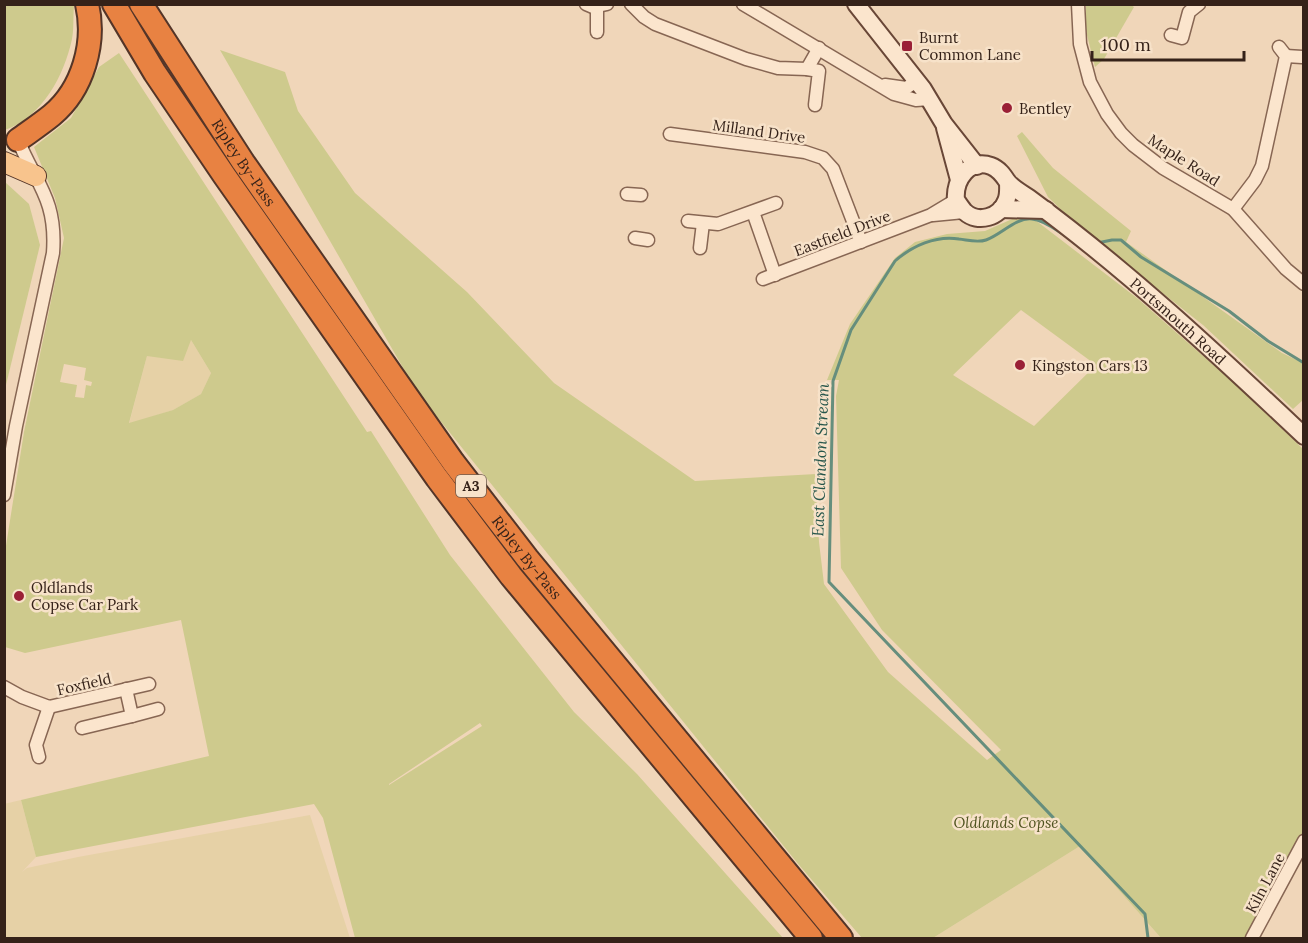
<svg xmlns="http://www.w3.org/2000/svg" width="1308" height="943" viewBox="0 0 1308 943" font-family="Lora,serif">
<style>
.farmland{fill:#e6d1a6}
.green{fill:#ceca8d;fill-rule:evenodd}
.lines{fill:none;stroke-linecap:round;stroke-linejoin:round}
.stream{stroke:#668e7d;stroke-width:3}
.street-casing{stroke:#876653;stroke-width:15}
.secondary-casing{stroke:#694737;stroke-width:20}
.primary-casing{stroke:#543528;stroke-width:22}
.highway-casing{stroke:#543528;stroke-width:26}
.street{stroke:#fbe5cd;stroke-width:12}
.secondary{stroke:#fbe5cd;stroke-width:16}
.primary{stroke:#f8c48d;stroke-width:20}
.highway{stroke:#e88242;stroke-width:22}
.poi-dot{fill:#9a2036;stroke:#f7e2c9;stroke-width:2}
.labels{text-anchor:middle;dominant-baseline:central;stroke-width:5;stroke-linejoin:round;paint-order:stroke}
.shield{fill:#f7e2c9;stroke:#6f5c4e;stroke-width:1.5}
.shield-label{font-size:14px;font-weight:bold;fill:#352219}
.poi-label{font-size:15px;fill:#352219;stroke:#f7e2c9;text-anchor:start}
.street-label{font-size:15px;fill:#352219;stroke:#f7e2c9}
.park-label{font-size:15px;font-style:italic;fill:#4f531f;stroke:#f7e2c9}
.water-label{font-size:16px;font-style:italic;fill:#27564b;stroke:#f7e2c9}
</style>
<rect width="100%" height="100%" fill="#f0d6b9"/>
<!-- farmland -->
<g class="farmland">
<polygon points="191,340 211,373 201,394 173,410 129,424 147,356"/>
<polygon points="21,800 36,857 22,872 27,868 78,857 310,815 350,938 5,938 4,804"/>
<polygon points="1080,846 1161,938 933,938"/>
</g>
<!-- green -->
<g class="green">
<path d="M5,4L74,6C73,17 74,29 72,39C64,76 42,117 5,130Z"/>
<polygon points="1086,5 1131,5 1134,7 1104,59 1095,67 1086,31"/>
<path d="M220,50L285,72L298,111L355,193L467,292L554,383L695,481L816,474L819,542L824,584L888,672L987,760L1001,750L882,630L841,568L836,396L839,380H827L850,324L895,258L915,242L947,234L985,231L1026,213L1137,298L1235,384L1303,449V838L1250,938H1161L1080,846L933,938H862L799,865L417,392ZM1021,310L1096,365L1034,426L953,375Z"/>
<path d="M119,53L367,432L371,431L450,555L574,712L637,774L783,938H355L323,818L314,804L36,857L21,800L209,756L181,620L25,653L5,647V552L24,432L64,238L55,198L34,147L71,118L99,67ZM191,340L211,373L201,394L173,410L129,423L147,356L183,361ZM64,364L86,368L84,380L92,382L91,386L86,385L84,398L75,397L77,385L60,382ZM480,723L482,726L389,785V784Z"/>
<polygon points="1022,132 1053,168 1131,231 1126,242 1282,353 1303,363 1303,400 1293,409 1203,325 1079,227 1048,197 1017,136"/>
<polygon points="5,182 29,204 40,245 5,389"/>
</g>
<g class="lines">
<!-- stream -->
<g class="stream">
<path d="M1066,236C1056,230 1044,220 1032,219C1016,217 1001,235 986,240C977,243 968,240 959,239C936,235 912,246 895,261L851,330L833,381L829,582L1145,914L1148,938"/>
<polyline points="1097,243 1112,240 1121,240 1141,257 1229,311 1268,341 1304,363"/>
</g>
<defs>
<g id="street">
<polyline points="586,4 593,7 607,4"/>
<polyline points="631,4 644,17 655,24 746,59 778,68 807,69 819,48"/>
<polyline points="743,4 894,94 916,100 930,99"/>
<polyline points="1078,4 1080,44 1090,82 1107,114 1121,133 1133,145 1163,168 1233,209 1286,269 1304,284"/>
<polyline points="597,6 597,32"/>
<polyline points="1171,35 1182,38 1189,12 1199,4"/>
<polyline points="1286,56 1302,57"/>
<polyline points="807,69 819,71 815,105"/>
<polyline points="885,85 906,88 917,81"/>
<polyline points="670,134 805,152 823,158 833,169 861,242"/>
<polyline points="627,194 641,195"/>
<polyline points="1233,209 1255,180 1262,166 1286,56 1279,47"/>
<polyline points="753,212 775,275"/>
<polyline points="933,215 964,212"/>
<polyline points="688,221 718,224 776,203"/>
<polyline points="635,238 648,240"/>
<polyline points="700,248 703,223"/>
<polyline points="763,279 931,215 956,200"/>
<path d="M4,495L16,426L53,253C57,199 36,184 18,140"/>
<polyline points="4,687 22,697 49,707 149,684"/>
<polyline points="132,716 158,709"/>
<polyline points="82,728 132,716 126,689"/>
<polyline points="39,757 36,745 49,707"/>
<polyline points="1252,938 1304,841"/>
</g>
<g id="secondary">
<polyline points="856,4 923,89 944,124 977,166"/>
<polyline points="945,128 959,180"/>
<path id="s1" d="M1008,182C1008,188 1009,195 1006,201C1000,217 978,224 965,212C962,209 959,204 956,200C954,180 969,158 991,166C999,169 1003,175 1007,181C1012,188 1022,193 1029,198C1127,270 1215,352 1304,436"/>
<polyline points="1001,209 1046,210"/>
</g>
<polyline id="primary" points="4,162 36,176"/>
<g id="highway">
<polyline points="114,4 155,73 224,175 437,478 511,576 811,938"/>
<path id="s2" d="M141,4L243,162L453,462L527,558L841,938"/>
<path d="M18,140C29,132 41,124 52,115C83,89 96,43 87,4"/>
</g>
</defs>
<!-- street casing -->
<use href="#street" class="street-casing"/>
<!-- secondary casing -->
<use href="#secondary" class="secondary-casing"/>
<!-- primary casing -->
<use href="#primary" class="primary-casing"/>
<!-- highway casing -->
<use href="#highway" class="highway-casing"/>
<!-- street -->
<use href="#street" class="street"/>
<!-- secondary -->
<use href="#secondary" class="secondary"/>
<!-- primary -->
<use href="#primary" class="primary"/>
<!-- highway -->
<use href="#highway" class="highway"/>
</g>
<!-- markers -->
<g class="poi-dot">
<rect x="901" y="40" width="12" height="12" rx="3"/>
<circle cx="1007" cy="108" r="6"/>
<circle cx="1020" cy="365" r="6"/>
<circle cx="19" cy="596" r="6"/>
</g>
<g class="labels">
<!-- shield labels -->
<rect class="shield" x="456" y="475" width="30" height="22" rx="4.5"/>
<g class="shield-label">
<text x="471" y="486">A3</text>
</g>
<!-- poi labels -->
<g class="poi-label">
<text x="919" y="37">Burnt<tspan x="919" dy="17">Common Lane</tspan></text>
<text x="1019" y="108">Bentley</text>
<text x="1032" y="365">Kingston Cars 13</text>
<text x="31" y="587">Oldlands<tspan x="31" dy="17">Copse Car Park</tspan></text>
</g>
<!-- street labels -->
<g class="street-label">
<text transform="translate(759 131) rotate(8)">Milland Drive</text>
<text transform="translate(1184 160) rotate(33)">Maple Road</text>
<text stroke="none"><textPath href="#s2" startOffset="189">Ripley By-Pass</textPath></text>
<text transform="translate(842 233) rotate(-21)">Eastfield Drive</text>
<text stroke="none"><textPath href="#s1" startOffset="386">Portsmouth Road</textPath></text>
<text stroke="none"><textPath href="#s2" startOffset="675">Ripley By-Pass</textPath></text>
<text transform="translate(84 684) rotate(-13)">Foxfield</text>
<text transform="translate(1265 883) rotate(-62)">Kiln Lane</text>
</g>
<!-- park labels -->
<g class="park-label">
<text x="1006" y="822">Oldlands Copse</text>
</g>
<!-- water labels -->
<g class="water-label">
<text transform="translate(820 460) rotate(-88)">East Clandon Stream</text>
</g>
</g>
<!-- border -->
<rect width="1308" height="943" fill="none" stroke="#352219" stroke-width="12"/>
<!-- scale -->
<path d="M1092 51v9h152v-9" fill="none" stroke="#352219" stroke-width="3"/>
<text x="1101" y="51" font-size="18" fill="#352219" stroke="#f7e2c9" stroke-width="4.5" paint-order="stroke">100 m</text>
</svg>
